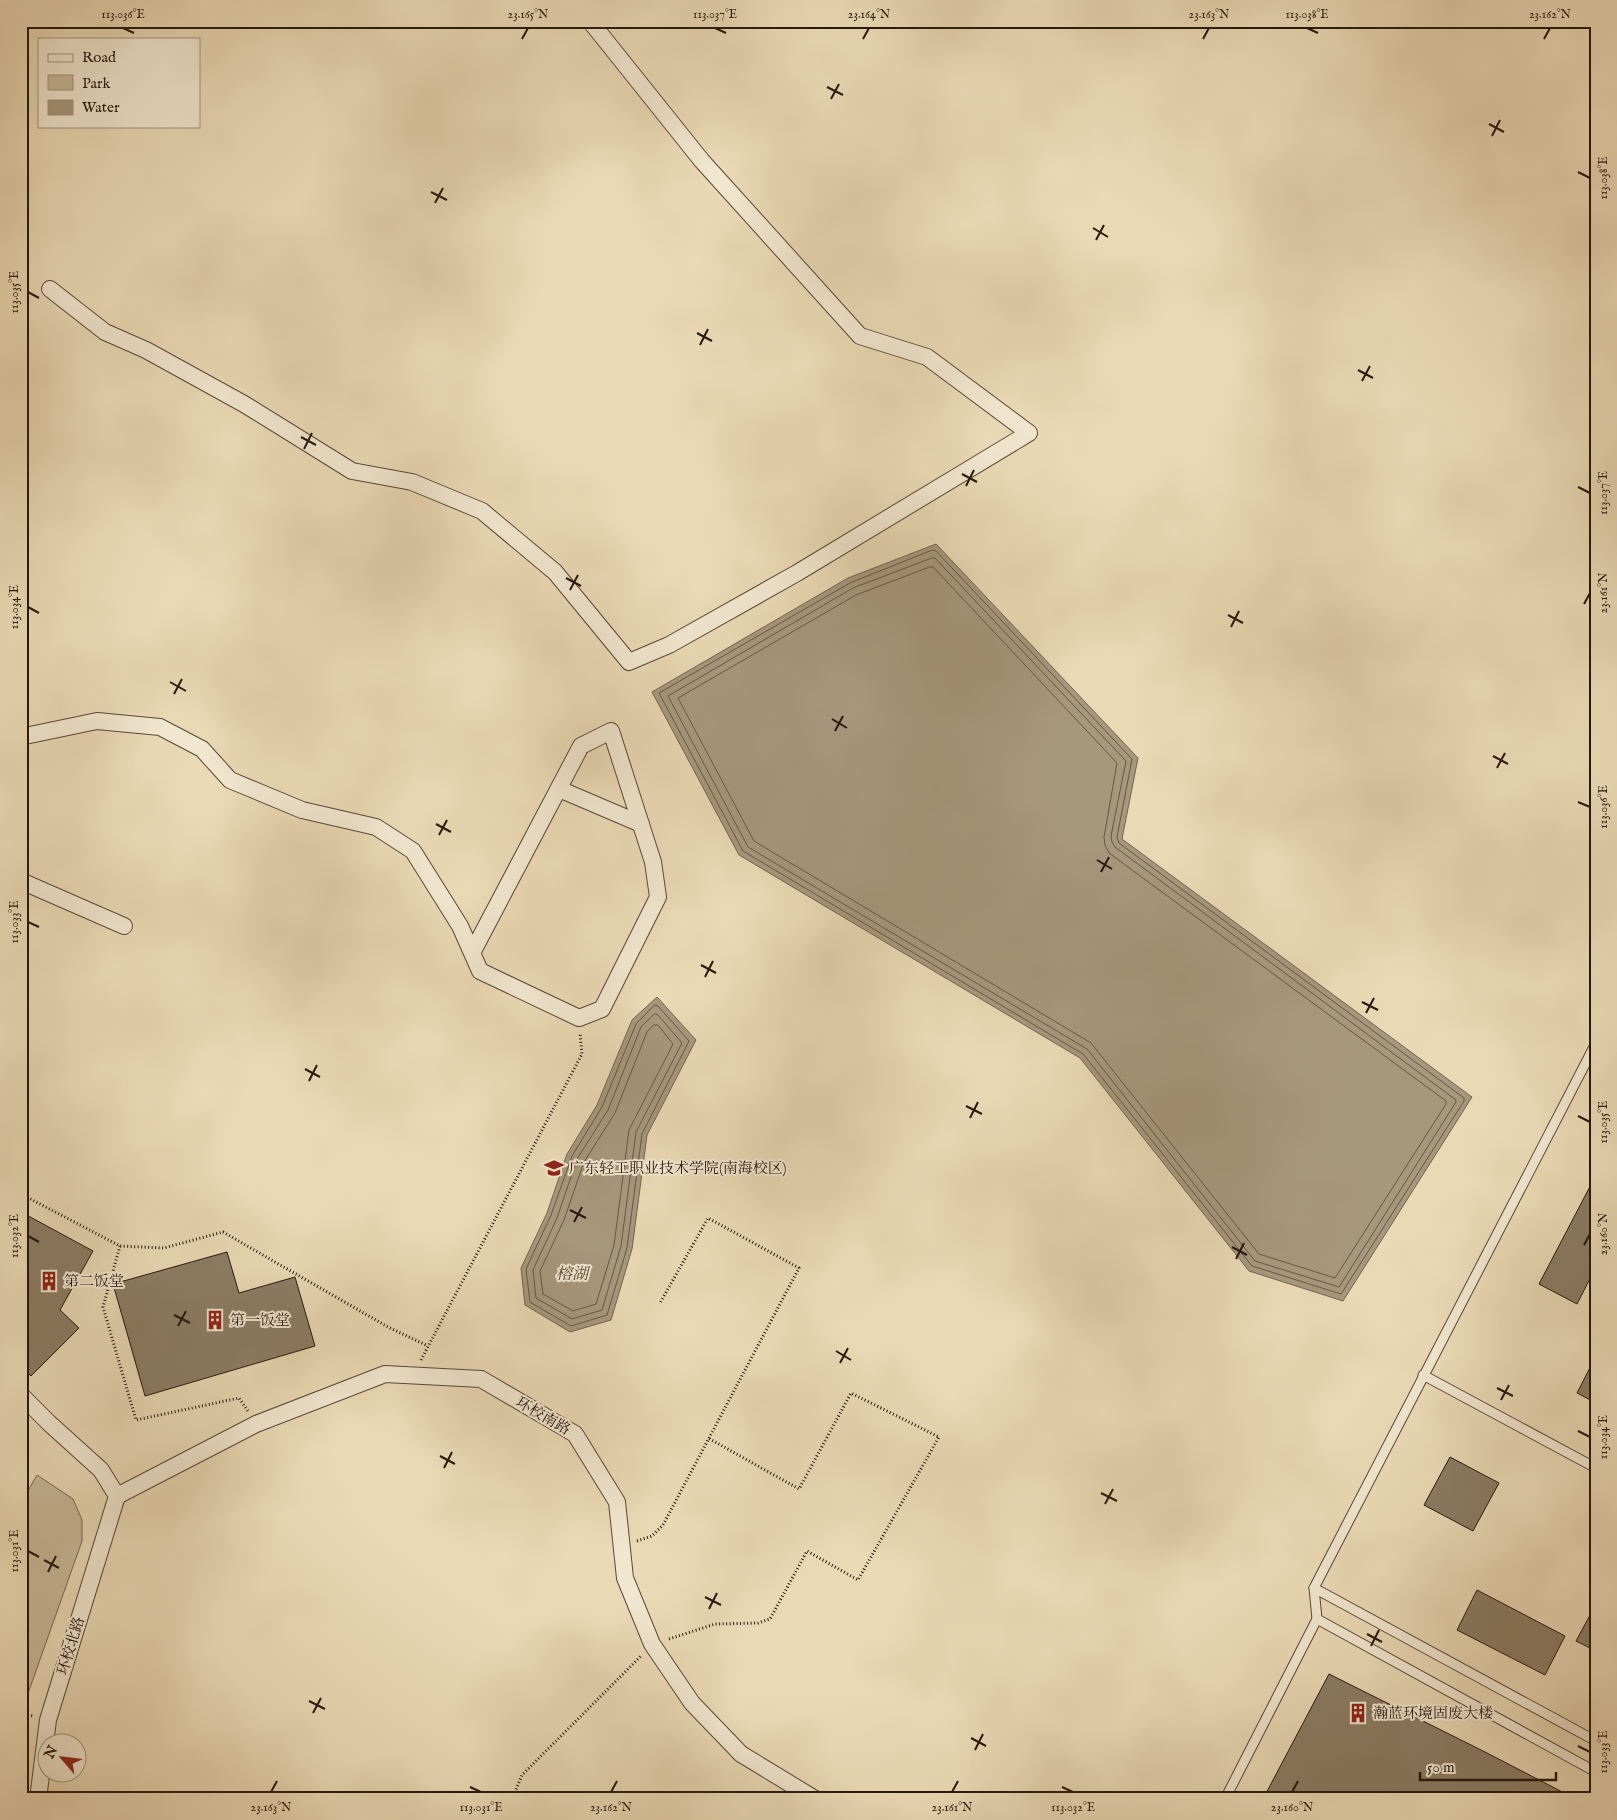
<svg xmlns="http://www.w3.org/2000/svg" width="1617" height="1820" viewBox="0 0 1617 1820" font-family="'IM FELL English','Noto Serif SC',serif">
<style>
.green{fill:#c9b899;stroke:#786854}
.water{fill:#a7977d;stroke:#736451}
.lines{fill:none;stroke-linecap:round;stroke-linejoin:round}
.shore{stroke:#665746;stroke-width:1}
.building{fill:#8c7c65;stroke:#26170f}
.lane-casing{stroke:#574838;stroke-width:11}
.street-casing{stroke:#574838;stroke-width:18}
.path{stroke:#26170f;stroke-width:3;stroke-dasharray:1 2.5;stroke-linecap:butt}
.lane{stroke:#f1e6cf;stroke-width:9}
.street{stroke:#f1e6cf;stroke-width:16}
.ticks{fill:none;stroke:#26170f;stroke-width:2}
.labels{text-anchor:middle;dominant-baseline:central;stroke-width:4;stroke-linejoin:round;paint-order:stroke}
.poi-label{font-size:15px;fill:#26170f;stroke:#f1e6cf;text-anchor:start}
.street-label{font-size:15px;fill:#26170f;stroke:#f1e6cf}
.water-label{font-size:16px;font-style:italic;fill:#5a4a3b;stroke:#f1e6cf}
.neatline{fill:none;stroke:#26170f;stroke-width:2}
.ticks-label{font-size:12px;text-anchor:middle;fill:#26170f}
</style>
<rect width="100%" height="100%" fill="#ead9b5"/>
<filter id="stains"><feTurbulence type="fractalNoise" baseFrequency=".004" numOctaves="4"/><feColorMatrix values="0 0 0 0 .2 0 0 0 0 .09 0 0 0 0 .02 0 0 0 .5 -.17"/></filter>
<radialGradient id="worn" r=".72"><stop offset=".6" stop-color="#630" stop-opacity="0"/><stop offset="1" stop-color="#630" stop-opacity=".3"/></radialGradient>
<!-- green -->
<polygon class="green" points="37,1475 73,1499 82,1520 82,1541 26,1699 21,1696 21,1503"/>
<!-- water -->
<g class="water">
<polygon points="936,544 1138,758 1122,839 1472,1097 1343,1301 1249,1271 1080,1058 739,855 652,692 848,578"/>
<polygon points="657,997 696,1040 647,1135 632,1249 611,1320 570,1332 525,1305 521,1268 547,1213 567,1154 597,1105 632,1020"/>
</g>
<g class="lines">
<!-- shore -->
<g class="shore">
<polygon points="933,550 936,551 1132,759 1117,837 1119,843 1464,1098 1464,1101 1341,1294 1252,1266 1083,1054 743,851 659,693 850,583"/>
<polygon points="932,558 935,558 1126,761 1111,836 1112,842 1115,847 1456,1100 1456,1102 1339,1287 1255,1261 1087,1049 748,847 668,696 853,588"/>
<polygon points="930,567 933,567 1117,763 1104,837 1105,845 1109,853 1446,1101 1446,1104 1335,1278 1259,1254 1091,1043 754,841 678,698 856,595"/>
<polygon points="655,1005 658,1006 689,1041 642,1134 627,1248 607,1315 571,1326 530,1302 526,1269 551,1215 572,1156 602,1107 636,1024"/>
<polygon points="655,1014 658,1015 682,1043 636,1132 621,1246 602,1310 572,1319 536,1298 533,1270 557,1218 577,1159 608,1110 641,1027"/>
<polygon points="654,1025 658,1025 673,1044 629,1130 614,1245 596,1304 573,1311 543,1294 540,1271 564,1220 584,1162 615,1113 647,1032"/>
</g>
</g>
<!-- building -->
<g class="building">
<polygon points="1596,1175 1596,1267 1577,1304 1539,1284"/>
<polygon points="21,1212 93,1251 60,1310 79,1328 31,1376 21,1366"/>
<polygon points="227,1252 239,1293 295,1277 315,1346 145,1396 113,1284"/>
<polygon points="1596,1356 1596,1403 1577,1393"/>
<polygon points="1450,1457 1499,1483 1473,1531 1424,1505"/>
<polygon points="1477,1590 1565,1636 1545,1675 1457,1630"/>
<polygon points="1596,1604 1596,1651 1576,1641"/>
<polygon points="1329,1674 1485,1752 1576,1799 1263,1799"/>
</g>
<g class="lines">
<defs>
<g id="lane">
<polyline points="1423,1375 1596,1468"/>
<polyline points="1314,1588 1596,1741"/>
<polyline points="1317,1619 1596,1772"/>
<polyline points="1225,1799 1317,1619 1314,1588 1596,1043"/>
</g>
<g id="street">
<polyline points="50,289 105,332 146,350 244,404 352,471 412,482 482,511 555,572 629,662 669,645 797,573 1029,433 927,357 860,336 702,161 590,21"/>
<polyline points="21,738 25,736 97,721 160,727 202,749 230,780 302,810 376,827 413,851 460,926 480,971 579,1018 602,1009 658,897 653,862 611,731 581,746 472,953"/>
<polyline points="559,789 641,824"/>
<polyline points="21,881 124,926"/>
<polyline points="21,1395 49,1423 101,1470 117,1496"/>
<polyline points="117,1496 256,1424 385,1374 481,1379 575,1434 617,1502 625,1578 652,1644 692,1703 741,1754 815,1799"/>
<polyline points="38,1799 48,1720 117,1496"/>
</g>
</defs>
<!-- lane casing -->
<use href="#lane" class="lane-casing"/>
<!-- street casing -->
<use href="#street" class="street-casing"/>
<!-- path -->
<g class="path">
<polyline points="21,1194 120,1246 164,1248 223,1232 388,1327 428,1346"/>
<polyline points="120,1246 103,1307 136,1420 239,1398 248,1411"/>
<polyline points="421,1360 582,1054 580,1033"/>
<polyline points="21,1461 26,1479 21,1487"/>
<polyline points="637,1541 652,1536 663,1525 799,1268 708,1218 660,1303"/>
<polyline points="669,1639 715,1624 758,1623 770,1619 807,1551 858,1580 939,1437 851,1393 799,1489 708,1438"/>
<polyline points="21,1713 33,1716"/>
<polyline points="512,1799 522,1775 641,1656"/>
</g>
<!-- lane -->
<use href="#lane" class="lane"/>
<!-- street -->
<use href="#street" class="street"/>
</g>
<!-- ticks -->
<path class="ticks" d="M123,28L134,33M715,28L726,33M1307,28L1318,33M522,39L528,28M863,39L869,28M1203,39L1209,28M1544,39L1550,28M827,87L843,95M831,99L839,84M1489,124L1504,132M1492,136L1500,120M1578,172L1590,178M431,192L447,200M435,203L443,188M1093,228L1108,237M1096,240L1104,225M28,292L39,298M697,333L712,341M700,345L708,329M1358,370L1373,378M1362,381L1370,366M301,437L316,445M304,449L312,433M962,474L977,482M966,486L974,470M1578,487L1590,493M566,578L581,586M570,590L578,575M1584,604L1590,593M28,607L39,613M1228,615L1243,623M1231,627L1239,611M170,682L186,691M174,694L182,679M832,719L847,728M835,731L843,716M1493,756L1508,764M1497,768L1505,753M1578,802L1590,807M436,824L451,832M439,835L447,820M1097,860L1112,869M1101,872L1109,857M28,922L39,927M701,965L716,973M705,977L713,961M1362,1002L1378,1010M1366,1013L1374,998M305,1069L320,1077M309,1081L317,1065M966,1106L982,1114M1578,1116L1590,1122M970,1118L978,1102M570,1210L586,1218M574,1222L582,1207M28,1236L39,1242M1584,1245L1590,1234M1232,1247L1247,1255M1236,1259L1244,1243M174,1315L190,1323M178,1326L186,1311M836,1351L851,1360M840,1363L848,1348M1497,1388L1513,1396M1501,1400L1509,1385M1578,1431L1590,1437M440,1456L455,1464M444,1468L452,1452M1101,1493L1117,1501M1105,1504L1113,1489M28,1551L39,1557M44,1560L59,1568M48,1572L56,1556M705,1597L721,1605M709,1609L717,1593M1367,1634L1382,1642M1371,1646L1379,1630M309,1701L325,1709M313,1713L321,1698M971,1738L986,1746M1578,1746L1590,1752M975,1750L983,1734M470,1787L481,1792M1062,1787L1073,1792M271,1792L277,1781M611,1792L617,1781M952,1792L958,1781M1292,1792L1298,1781"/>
<!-- icons -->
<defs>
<symbol id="university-bare" viewBox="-9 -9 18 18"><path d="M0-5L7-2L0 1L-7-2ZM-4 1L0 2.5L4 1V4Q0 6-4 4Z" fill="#8f2418" stroke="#f1e6cf" stroke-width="2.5" paint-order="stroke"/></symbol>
<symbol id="building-bare" viewBox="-9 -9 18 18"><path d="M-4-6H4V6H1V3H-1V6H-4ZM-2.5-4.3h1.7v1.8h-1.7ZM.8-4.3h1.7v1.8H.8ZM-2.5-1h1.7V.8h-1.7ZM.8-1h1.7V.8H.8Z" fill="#8f2418" stroke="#f1e6cf" stroke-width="2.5" paint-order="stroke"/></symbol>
</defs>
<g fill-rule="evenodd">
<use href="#university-bare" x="540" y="1154" width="28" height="28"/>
<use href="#building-bare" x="35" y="1267" width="28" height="28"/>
<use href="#building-bare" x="201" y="1306" width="28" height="28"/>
<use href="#building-bare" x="1344" y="1699" width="28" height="28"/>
</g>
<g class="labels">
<!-- poi labels -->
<g class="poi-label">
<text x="569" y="1168">广东轻工职业技术学院(南海校区)</text>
<text x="64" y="1281">第二饭堂</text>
<text x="230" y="1320">第一饭堂</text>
<text x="1373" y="1713">瀚蓝环境固废大楼</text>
</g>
<!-- street labels -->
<g class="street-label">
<text transform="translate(543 1416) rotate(30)">环校南路</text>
<text transform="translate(71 1646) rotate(-73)">环校北路</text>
</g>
<!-- water labels -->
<g class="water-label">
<text x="572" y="1275">榕湖</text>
</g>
</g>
<!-- margin -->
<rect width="1617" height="1820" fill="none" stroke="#ead9b5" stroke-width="55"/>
<!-- legend -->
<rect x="38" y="38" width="162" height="90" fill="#f1e6cf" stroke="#a09382"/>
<rect x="48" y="54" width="25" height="8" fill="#f1e6cf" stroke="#a09382"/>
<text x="82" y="62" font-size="15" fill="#26170f">Road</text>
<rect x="48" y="75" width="25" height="15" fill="#c9b899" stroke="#a09382"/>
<text x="82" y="88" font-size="15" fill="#26170f">Park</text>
<rect x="48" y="100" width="25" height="15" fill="#a7977d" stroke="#a09382"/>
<text x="82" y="112" font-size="15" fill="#26170f">Water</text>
<!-- north arrow -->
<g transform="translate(62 1758) rotate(298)"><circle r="24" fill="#f1e6cf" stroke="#a09382"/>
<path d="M0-4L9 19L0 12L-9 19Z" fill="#8f2418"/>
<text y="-8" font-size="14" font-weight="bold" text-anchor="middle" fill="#26170f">N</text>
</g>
<!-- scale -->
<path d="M1420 1772v8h136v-8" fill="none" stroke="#26170f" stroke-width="2.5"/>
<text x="1427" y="1772" font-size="15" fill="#26170f" stroke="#f1e6cf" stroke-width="4" paint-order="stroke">50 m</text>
<rect x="28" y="28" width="1562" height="1764" class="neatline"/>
<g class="ticks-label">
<text x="123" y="18">113.036°E</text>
<text x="528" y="18">23.165°N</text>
<text x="715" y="18">113.037°E</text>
<text x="869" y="18">23.164°N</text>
<text x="1209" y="18">23.163°N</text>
<text x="1307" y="18">113.038°E</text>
<text x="1550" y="18">23.162°N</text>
<text transform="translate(1603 178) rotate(-90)" y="4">113.038°E</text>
<text transform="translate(14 292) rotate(-90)" y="4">113.035°E</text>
<text transform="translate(1603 493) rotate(-90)" y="4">113.037°E</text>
<text transform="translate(1603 593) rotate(-90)" y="4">23.161°N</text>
<text transform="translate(14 607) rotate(-90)" y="4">113.034°E</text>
<text transform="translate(1603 807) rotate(-90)" y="4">113.036°E</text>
<text transform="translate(14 922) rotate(-90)" y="4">113.033°E</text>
<text transform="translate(1603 1122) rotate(-90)" y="4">113.035°E</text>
<text transform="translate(1603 1234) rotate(-90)" y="4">23.160°N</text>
<text transform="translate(14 1236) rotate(-90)" y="4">113.032°E</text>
<text transform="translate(1603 1437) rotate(-90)" y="4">113.034°E</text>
<text transform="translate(14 1551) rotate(-90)" y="4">113.031°E</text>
<text transform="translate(1603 1752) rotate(-90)" y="4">113.033°E</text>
<text x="271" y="1811">23.163°N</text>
<text x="481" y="1811">113.031°E</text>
<text x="611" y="1811">23.162°N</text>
<text x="952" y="1811">23.161°N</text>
<text x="1073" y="1811">113.032°E</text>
<text x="1292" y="1811">23.160°N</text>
</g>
<rect width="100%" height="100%" filter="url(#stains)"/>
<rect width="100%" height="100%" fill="url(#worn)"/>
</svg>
